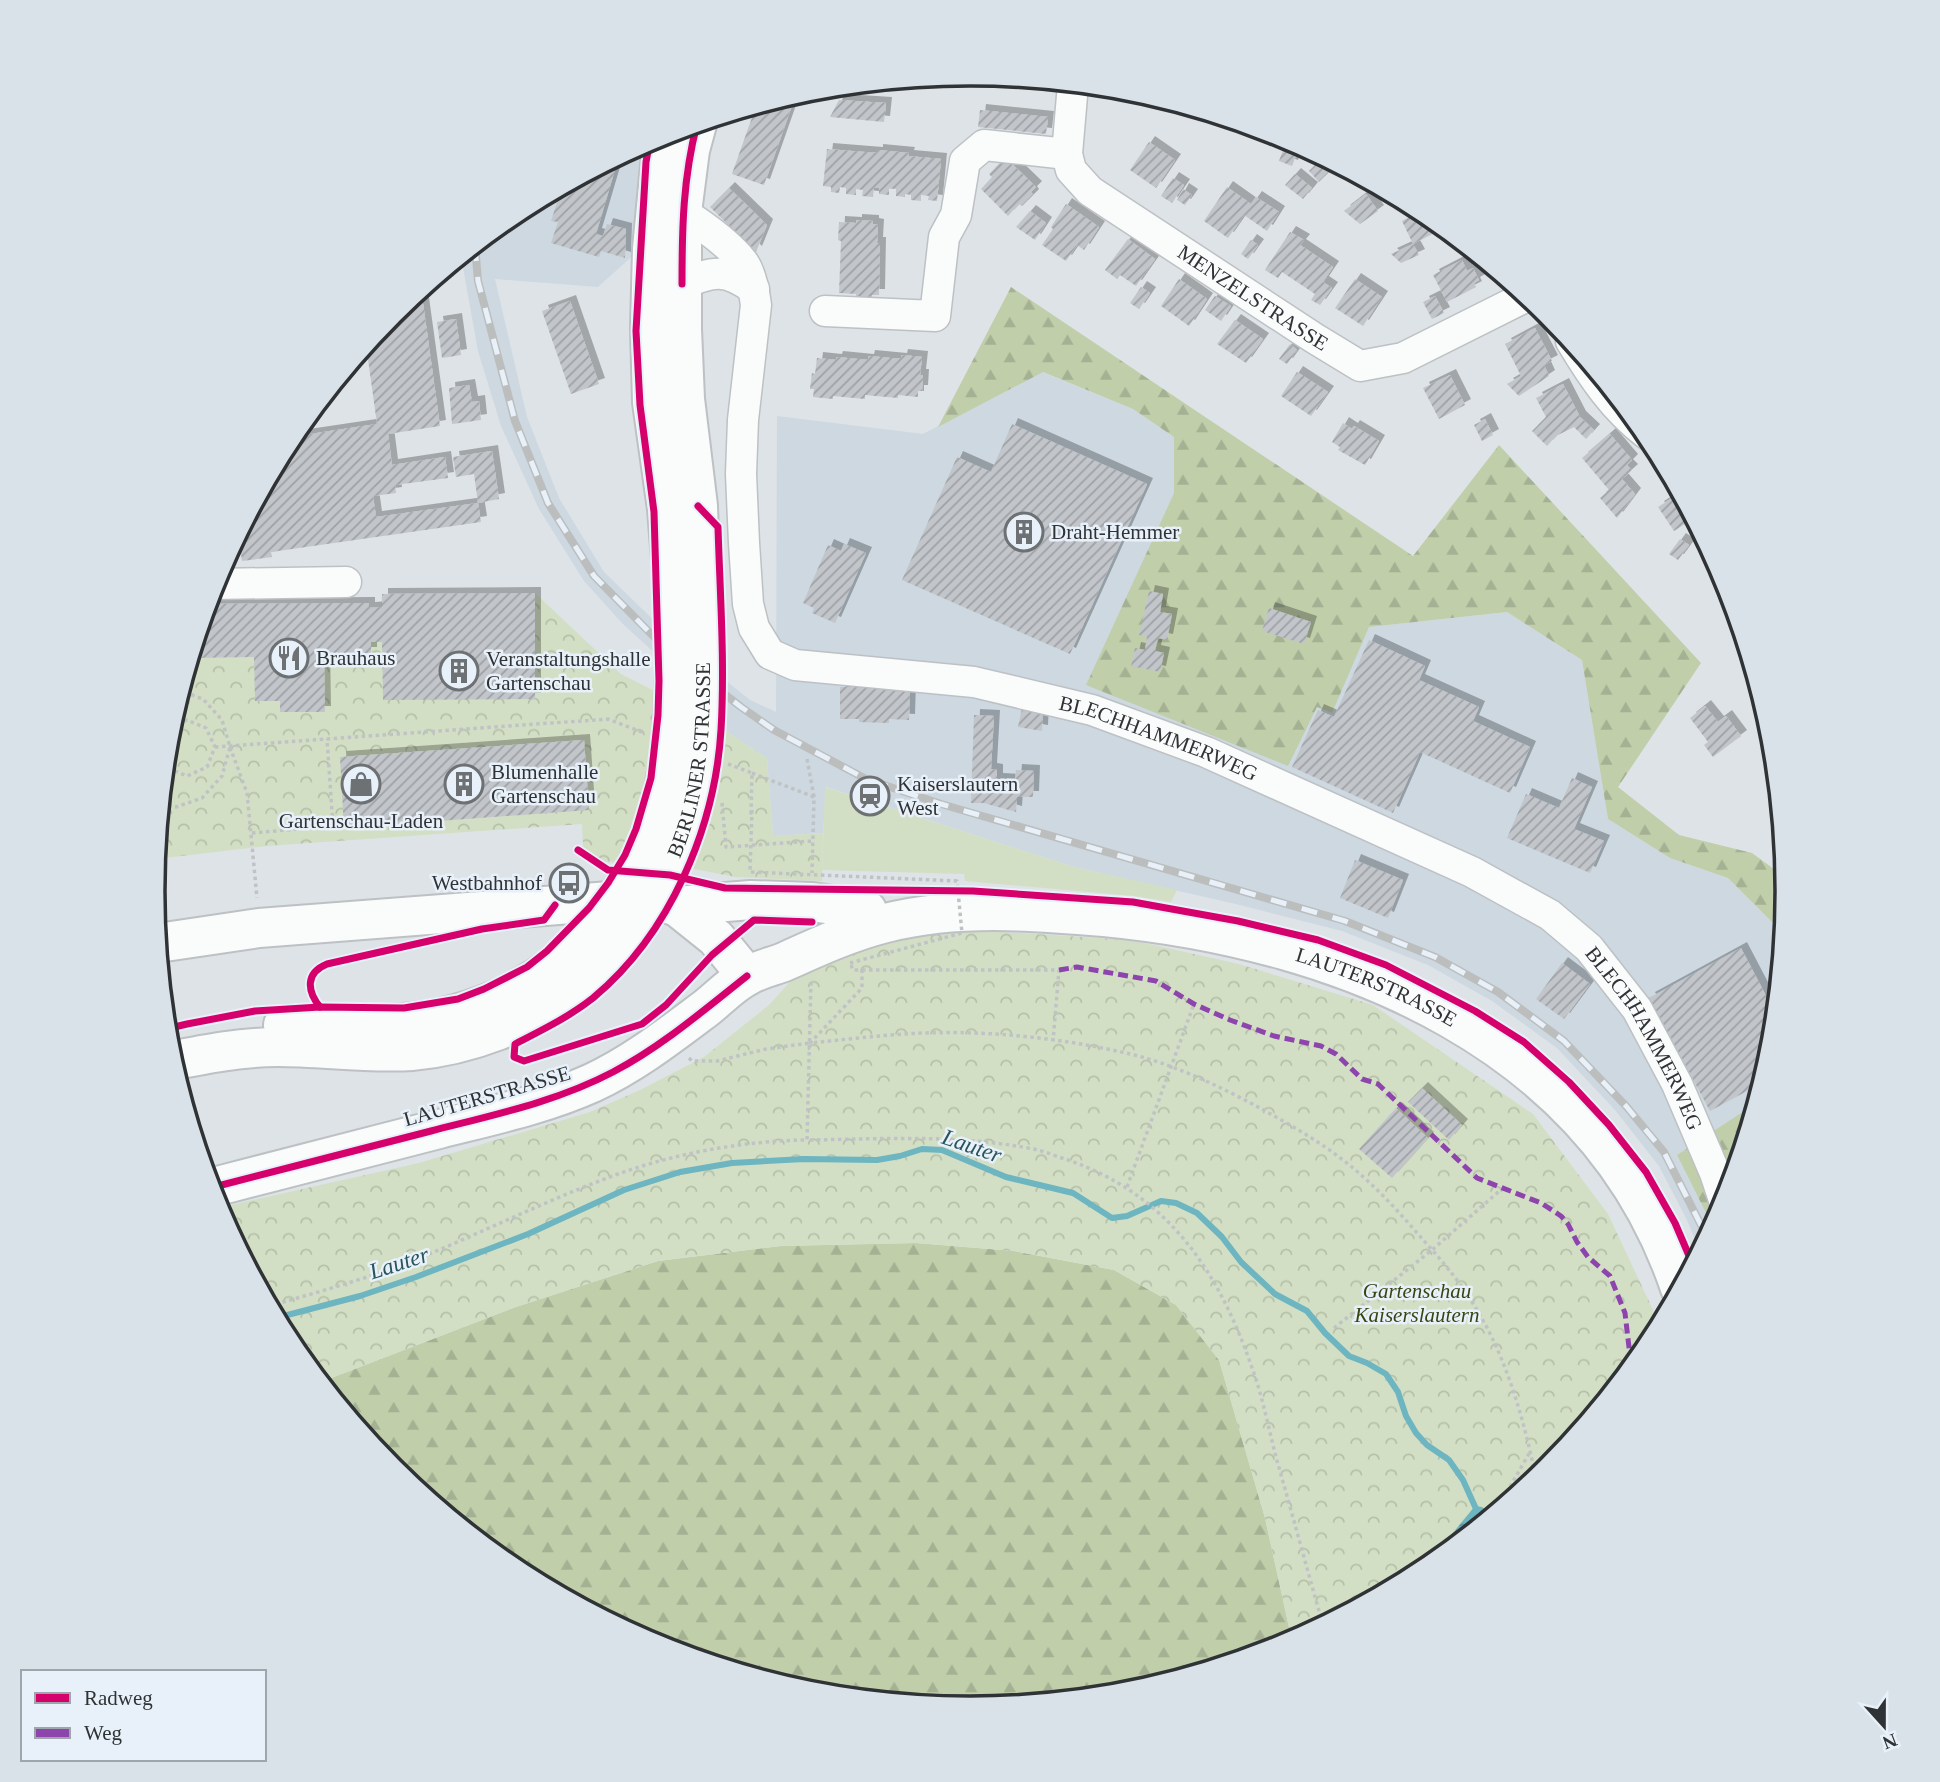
<svg xmlns="http://www.w3.org/2000/svg" width="1940" height="1782" viewBox="0 0 1940 1782" font-family="Georgia,serif">
<style>
.built{fill:#cdd8e1}
.grass{fill:#d3dfc4}
.forest{fill:url(#forest-firs)}
.park{fill:url(#park-crowns)}
.water{fill:url(#water-ripples)}
.lines{fill:none;stroke-linecap:round;stroke-linejoin:round}
.stream{stroke:#6db5c1;stroke-width:6}
.building{fill:url(#building-hatch);filter:url(#shadow)}
.minor-casing{stroke:#bdc1c4;stroke-width:33}
.major-casing{stroke:#bdc1c4;stroke-width:42}
.path{stroke:#c0c3c5;stroke-width:3.5;stroke-dasharray:3.5 3.5;stroke-linecap:butt}
.minor{stroke:#fafbfb;stroke-width:30}
.major{stroke:#fafbfb;stroke-width:38}
.rail-casing{stroke:#bcbebe;stroke-width:8}
.rail{stroke:#e8f1f9;stroke-width:5;stroke-dasharray:16;stroke-linecap:butt}
.major-bridge-casing{stroke:#bdc1c4;stroke-width:42;stroke-linecap:butt}
.path-bridge{stroke:#c0c3c5;stroke-width:3.5;stroke-dasharray:3.5 3.5;stroke-linecap:butt}
.major-bridge{stroke:#fafbfb;stroke-width:38}
.quiet{stroke:#8e44ad;stroke-width:5;stroke-dasharray:10 5;stroke-linecap:butt}
.cycleway-casing{stroke:#e8f1f9;stroke-width:11}
.cycleway{stroke:#d6006c;stroke-width:7}
.labels{text-anchor:middle;dominant-baseline:central;stroke-width:5;stroke-linejoin:round;paint-order:stroke}
.street-label{font-size:21px;fill:#303336;stroke:#e8f1f9}
.poi-label{font-size:21px;fill:#303336;stroke:#e8f1f9;text-anchor:start}
.park-label{font-size:21px;font-style:italic;fill:#384513;stroke:#e8f1f9}
.water-label{font-size:23px;font-style:italic;fill:#29545c;stroke:#e8f1f9}
.rim{fill:none;stroke:#303336;stroke-width:3.5}
</style>
<defs>
<pattern id="forest-firs" width="22" height="20" patternUnits="userSpaceOnUse" patternTransform="scale(1.75)"><rect width="22" height="20" fill="#c0ceaa"/><path d="M5 1l3.5 6h-7zM16 11l3.5 6h-7z" fill="#a5b193"/></pattern>
<pattern id="park-crowns" width="20" height="18" patternUnits="userSpaceOnUse" patternTransform="scale(1.75)"><rect width="20" height="18" fill="#d3dfc4"/><path d="M2 6a3 3 0 1 1 6 0M12 15a3 3 0 1 1 6 0" fill="none" stroke="#b5c0a9"/></pattern>
<pattern id="water-ripples" width="26" height="14" patternUnits="userSpaceOnUse" patternTransform="scale(1.75)"><rect width="26" height="14" fill="#6db5c1"/><path d="M2 4q2-2 4 0t4 0M15 11q2-2 4 0t4 0" fill="none" stroke="#5a949e"/></pattern>
<pattern id="building-hatch" width="6" height="6" patternUnits="userSpaceOnUse" patternTransform="scale(1.75)"><rect width="6" height="6" fill="#c2c6ca"/><path d="M-1 1l2-2M0 6l6-6M5 7l2-2" fill="none" stroke="#9ea1a5"/></pattern>
<filter id="shadow"><feDropShadow dx="6" dy="-6" stdDeviation="0" flood-color="#0004"/></filter>
</defs>
<rect width="100%" height="100%" fill="#dee3e7"/>
<!-- built -->
<polygon class="built" points="717,117 697,198 598,287 495,279 527,417 559,498 604,572 669,635 750,700 776,712 777,416 923,434 1042,372 1133,409 1174,437 1174,493 1087,686 1317,706 1331,712 1369,627 1507,612 1582,660 1608,819 1670,858 1728,878 1783,933 1772,1051 1756,1103 1677,1155 1713,1227 1700,1251 1687,1220 1659,1166 1615,1110 1557,1048 1492,1001 1428,965 1342,931 1240,905 1074,867 826,787 823,833 773,836 767,758 700,714 658,656 623,624 584,581 539,509 501,426 478,351 461,256 516,211 658,136"/>
<!-- grass -->
<polygon class="grass" points="825,787 1074,867 1177,890 1171,902 1134,896 965,881 964,874 822,870"/>
<!-- forest -->
<g class="forest">
<polygon points="1011,287 1413,556 1499,445 1701,663 1618,787 1679,835 1752,853 1786,878 1787,891 1783,933 1728,878 1670,858 1608,819 1582,660 1507,612 1369,627 1332,713 1317,707 1288,766 1086,685 1174,493 1174,437 1133,409 1043,372 938,427"/>
<polygon points="1756,1103 1725,1204 1713,1227 1677,1155"/>
<polygon points="916,1243 1014,1251 1114,1270 1176,1305 1219,1360 1265,1518 1292,1641 1282,1646 1129,1693 970,1708 810,1693 657,1646 515,1570 392,1469 321,1382 516,1307 658,1261 781,1246"/>
</g>
<!-- park -->
<g class="park">
<polygon points="535,593 621,674 700,714 767,758 773,836 823,833 822,881 735,877 674,865 584,861 582,824 267,846 156,859 168,731 207,604 369,603 370,608 381,607 382,594"/>
<polygon points="954,926 970,930 1131,940 1239,964 1373,1005 1533,1114 1608,1214 1653,1310 1656,1333 1649,1346 1548,1469 1424,1571 1292,1641 1265,1518 1219,1360 1176,1305 1114,1270 1014,1251 916,1243 781,1246 658,1261 516,1307 321,1382 290,1345 217,1208 419,1163 590,1112 640,1090 704,1057 769,1005 796,975 860,942"/>
</g>
<!-- water -->
<polygon class="water" points="1475,1506 1482,1507 1493,1514 1449,1550 1447,1540"/>
<g class="lines">
<!-- stream -->
<polyline class="stream" points="276,1318 360,1296 416,1277 528,1234 624,1190 680,1172 732,1163 804,1159 877,1160 900,1156 922,1149 942,1150 1006,1177 1073,1193 1112,1218 1127,1216 1161,1201 1176,1203 1197,1213 1222,1237 1241,1262 1275,1294 1307,1311 1325,1333 1349,1356 1367,1363 1386,1374 1398,1392 1406,1416 1416,1433 1427,1445 1449,1460 1463,1480 1477,1511"/>
</g>
<!-- building -->
<g class="building">
<polygon points="796,94 764,185 732,174 756,106"/>
<polygon points="839,100 886,103 884,122 830,117"/>
<polygon points="980,110 1048,117 1046,134 978,127"/>
<polygon points="1285,137 1303,146 1300,154 1297,153 1292,166 1279,161 1284,147 1281,146"/>
<polygon points="1149,142 1175,160 1156,188 1130,170"/>
<polygon points="827,149 877,153 877,150 909,153 908,156 941,159 937,201 928,200 929,196 921,195 921,201 911,200 911,195 905,194 905,197 896,196 896,189 889,188 889,195 879,194 879,188 874,187 873,197 862,196 863,190 856,189 856,195 846,194 846,188 840,187 839,193 831,192 831,187 823,186"/>
<polygon points="619,156 596,234 603,236 607,224 626,229 625,258 601,251 599,257 551,243 558,222 551,221 562,187"/>
<polygon points="1323,157 1334,167 1319,182 1309,171"/>
<polygon points="1009,161 1036,187 1031,192 1033,195 1022,206 1019,204 1008,216 981,189 992,177 989,174 1001,162 1004,165"/>
<polygon points="1295,174 1312,188 1303,199 1285,185"/>
<polygon points="1173,178 1184,185 1172,203 1161,196"/>
<polygon points="1227,187 1251,204 1256,197 1279,212 1267,231 1244,215 1228,238 1204,221"/>
<polygon points="729,188 767,225 756,252 710,207"/>
<polygon points="1183,189 1192,195 1185,205 1177,200"/>
<polygon points="1366,194 1378,211 1360,224 1344,211"/>
<polygon points="1066,204 1099,227 1084,250 1077,245 1066,261 1042,245 1053,229 1051,227"/>
<polygon points="1422,210 1444,228 1413,244 1402,221"/>
<polygon points="1030,211 1046,223 1035,240 1016,227"/>
<polygon points="856,220 873,221 873,224 878,225 877,243 880,243 879,295 872,295 872,298 856,298 856,294 839,293 841,241 838,240 839,222 856,223"/>
<polygon points="1290,232 1304,240 1300,245 1333,267 1323,282 1332,288 1320,305 1311,300 1315,294 1282,272 1278,278 1265,270"/>
<polygon points="1128,239 1155,259 1136,286 1120,275 1117,279 1105,270"/>
<polygon points="1251,240 1258,245 1248,259 1241,254"/>
<polygon points="1413,244 1419,255 1401,263 1391,254"/>
<polygon points="1462,260 1467,271 1473,268 1479,280 1474,283 1476,287 1447,302 1433,275"/>
<polygon points="1179,279 1207,299 1189,326 1161,306"/>
<polygon points="1355,279 1382,297 1363,326 1335,308"/>
<polygon points="1141,287 1150,293 1139,309 1130,303"/>
<polygon points="421,289 440,426 388,434 392,465 445,457 448,478 395,485 396,493 373,496 376,517 478,503 474,474 456,477 453,457 492,451 499,499 478,503 481,522 271,552 272,557 242,561 238,534 290,437 377,424 366,345 392,313"/>
<polygon points="1215,296 1231,306 1221,321 1205,310"/>
<polygon points="1435,296 1444,313 1432,319 1423,302"/>
<polygon points="570,301 599,384 571,394 542,311"/>
<polygon points="456,319 461,355 442,358 437,322"/>
<polygon points="1235,320 1263,339 1246,363 1217,344"/>
<polygon points="1535,328 1552,361 1544,365 1549,376 1519,396 1507,384 1521,376 1505,344"/>
<polygon points="1290,344 1297,350 1287,364 1279,359"/>
<polygon points="902,355 922,357 920,375 923,375 922,391 918,391 918,397 898,395 898,398 865,395 865,399 833,396 833,399 813,397 814,389 810,389 812,373 815,374 817,358 836,360 837,357 868,360 869,356 901,359"/>
<polygon points="1297,372 1328,392 1311,416 1281,396"/>
<polygon points="1450,375 1465,405 1439,419 1423,388"/>
<polygon points="1563,384 1580,417 1594,430 1586,439 1574,427 1556,436 1547,446 1532,431 1546,417 1536,398"/>
<polygon points="469,385 472,402 479,401 481,420 452,424 449,388"/>
<polygon points="1485,419 1493,435 1482,441 1474,425"/>
<polygon points="1343,423 1352,429 1354,426 1379,441 1365,465 1338,450 1340,447 1332,442"/>
<polygon points="1012,424 1147,484 1070,654 902,580 957,457 991,472"/>
<polygon points="1610,434 1632,460 1627,465 1632,470 1622,479 1635,494 1617,518 1600,498 1609,490 1582,458"/>
<polygon points="1680,493 1693,519 1674,531 1658,507"/>
<polygon points="1680,539 1689,545 1678,560 1669,554"/>
<polygon points="844,544 866,553 835,623 812,613 814,608 803,603 828,545 841,551"/>
<polygon points="1149,591 1163,594 1160,612 1172,614 1167,640 1158,638 1155,651 1164,653 1160,672 1131,666 1135,648 1145,650 1147,637 1139,635"/>
<polygon points="535,593 535,699 383,700 382,642 371,642 371,653 324,653 325,712 280,712 280,701 255,701 254,657 191,658 207,604 369,603 369,608 382,607 382,594"/>
<polygon points="1269,608 1311,622 1304,644 1262,631"/>
<polygon points="1369,640 1425,666 1419,680 1479,707 1473,721 1530,747 1510,793 1420,752 1393,813 1292,767 1318,710 1334,717"/>
<polygon points="859,683 910,688 909,720 889,719 889,723 859,722 859,719 840,719 840,687 858,687"/>
<polygon points="1705,706 1718,722 1726,716 1741,736 1713,757 1704,745 1708,742 1690,718"/>
<polygon points="1022,708 1043,711 1042,731 1018,727"/>
<polygon points="974,715 994,716 991,769 997,770 997,779 1015,780 1016,770 1034,771 1033,797 1017,797 1016,812 984,803 971,803"/>
<polygon points="584,740 589,810 344,828 340,757"/>
<polygon points="1572,778 1592,787 1574,829 1604,841 1590,873 1507,838 1526,794 1559,808"/>
<polygon points="1355,860 1403,880 1388,918 1340,898"/>
<polygon points="1741,948 1775,1013 1772,1051 1762,1083 1710,1111 1649,998"/>
<polygon points="1562,963 1590,984 1564,1019 1536,999"/>
<polygon points="1422,1088 1462,1125 1449,1140 1408,1102"/>
<polygon points="1396,1108 1428,1138 1392,1178 1359,1149"/>
</g>
<g class="lines">
<defs>
<g id="minor">
<path id="s1" d="M1073,84L1067,154L1071,170L1090,191L1314,338L1360,366L1403,358L1527,296"/>
<path id="s2" d="M682,212C704,226 727,242 743,262C751,273 754,291 756,305L743,420L741,474L744,543L748,604L754,628L770,654L795,665L974,682L1092,710L1206,752L1472,872L1550,915L1589,948L1637,1009L1677,1084L1715,1173L1725,1203"/>
<path d="M665,274L682,284C714,271 725,268 754,289"/>
<polyline points="825,311 935,316 944,237 956,215 965,161 984,145 1067,154"/>
<path d="M1571,341C1592,376 1614,409 1647,434"/>
<polyline points="213,584 346,582"/>
</g>
<g id="major">
<polyline points="697,124 690,150 682,212 682,329 685,399 698,506 702,613"/>
<polyline points="663,134 652,249 650,329 652,402 667,509 674,598"/>
<polyline points="676,906 716,938 747,976"/>
<polyline points="158,943 259,928 610,901 653,901 676,906 751,900 812,902 867,910"/>
<path d="M283,1025C318,1022 352,1025 386,1024C462,1022 537,991 588,935"/>
<path d="M171,1061C206,1054 242,1047 278,1047C322,1047 367,1054 412,1051C469,1046 529,1023 575,988C592,975 606,959 620,942"/>
<path id="s3" d="M210,1188C286,1168 362,1149 439,1129C490,1116 543,1105 592,1083C633,1064 669,1036 705,1009C718,999 730,986 744,978C756,970 771,967 784,962C817,947 850,932 886,923C957,905 1031,911 1104,917C1344,940 1597,1042 1680,1288"/>
</g>
</defs>
<!-- minor casing -->
<use href="#minor" class="minor-casing"/>
<!-- major casing -->
<use href="#major" class="major-casing"/>
<!-- path -->
<g class="path">
<polyline points="215,747 608,719 642,732"/>
<polyline points="230,747 247,793 257,898"/>
<polyline points="807,759 814,797"/>
<polyline points="165,762 168,768 187,776 207,767 215,747 206,728 187,720 169,728"/>
<polyline points="728,764 752,773 751,813 752,810"/>
<polyline points="752,773 814,797 812,873"/>
<polyline points="722,803 726,847 813,841"/>
<polyline points="161,805 176,807 202,798 222,776 230,747 222,720 203,699 181,691"/>
<polyline points="252,833 333,826 327,739"/>
<path d="M851,965L853,970H862V988L810,1043C841,1040 873,1036 905,1034C976,1029 1056,1037 1126,1053C1171,1063 1217,1085 1258,1107C1285,1122 1314,1138 1339,1157C1366,1177 1389,1201 1411,1226C1431,1249 1452,1271 1468,1296C1504,1348 1524,1418 1536,1479"/>
<polyline points="862,970 1059,970 1053,1041"/>
<path d="M811,982L807,1140C882,1139 958,1134 1033,1149C1045,1151 1057,1157 1068,1160C1167,1194 1218,1270 1251,1365C1262,1394 1268,1426 1276,1457C1292,1513 1307,1569 1323,1625"/>
<polyline points="689,1058 692,1061 717,1061 766,1049 810,1043"/>
<polyline points="1127,1187 1194,1004"/>
<path d="M269,1306C315,1293 362,1280 407,1263C478,1235 546,1200 618,1174C677,1153 743,1141 806,1140"/>
<polyline points="1334,1328 1432,1250 1504,1187"/>
<polyline points="1496,1511 1530,1452"/>
</g>
<!-- minor -->
<use href="#minor" class="minor"/>
<!-- major -->
<use href="#major" class="major"/>
<defs>
<polyline id="rail" points="475,245 478,281 515,421 548,503 594,576 664,647 741,707 774,730 866,779 941,804 1345,921 1435,957 1498,992 1564,1041 1626,1106 1664,1152 1707,1237"/>
</defs>
<!-- rail casing -->
<use href="#rail" class="rail-casing"/>
<!-- rail -->
<use href="#rail" class="rail"/>
<defs>
<g id="major-bridge">
<path d="M588,935C607,911 626,887 640,860C680,778 674,687 674,598"/>
<path id="s4" d="M620,942C639,917 658,890 671,861C707,783 704,696 702,613"/>
</g>
</defs>
<!-- major-bridge casing -->
<use href="#major-bridge" class="major-bridge-casing"/>
<!-- path-bridge -->
<polyline class="path-bridge" points="752,810 750,872 957,881 962,933 850,963"/>
<!-- major-bridge -->
<use href="#major-bridge" class="major-bridge"/>
<!-- quiet -->
<polyline class="quiet" points="1059,970 1077,967 1156,981 1194,1004 1230,1020 1274,1036 1321,1046 1336,1054 1362,1079 1378,1084 1477,1178 1541,1203 1561,1216 1568,1224 1577,1242 1588,1257 1610,1276 1625,1313 1630,1356 1630,1369"/>
<defs>
<g id="cycleway">
<path d="M682,284C682,228 683,178 697,124"/>
<path d="M698,506L718,527C720,594 725,663 721,730C715,828 670,934 593,998C569,1017 542,1030 515,1044L514,1057L524,1061L642,1024L666,1005L712,955L754,920L812,922"/>
<polyline points="578,850 608,870 670,875 725,888 973,891 1133,902 1238,921 1318,940 1386,965 1475,1011 1524,1042 1569,1082 1609,1125 1646,1172 1675,1223 1693,1265"/>
<path d="M320,1007C307,991 305,973 327,964L482,929L544,920L555,905"/>
<polyline points="166,1029 187,1024 255,1011 320,1007 404,1008 458,999 484,989 527,967 547,951 589,908 608,883 625,855 636,829 651,778 658,715 659,681 654,512 640,405 636,331 646,162 650,140"/>
<path d="M210,1188C284,1169 357,1150 431,1131C493,1115 556,1102 613,1072C661,1047 704,1010 747,976"/>
</g>
</defs>
<!-- cycleway casing -->
<use href="#cycleway" class="cycleway-casing"/>
<!-- cycleway -->
<use href="#cycleway" class="cycleway"/>
</g>
<!-- icons -->
<defs>
<symbol id="building-ring" viewBox="-11 -11 22 22"><circle r="9.5" fill="#e8f1f9" stroke="#6d7174" stroke-width="1.5"/><path d="M-4-6H4V6H1V3H-1V6H-4ZM-2.5-4.3h1.7v1.8h-1.7ZM.8-4.3h1.7v1.8H.8ZM-2.5-1h1.7V.8h-1.7ZM.8-1h1.7V.8H.8Z" fill="#6d7174"/></symbol>
<symbol id="restaurant-ring" viewBox="-11 -11 22 22"><circle r="9.5" fill="#e8f1f9" stroke="#6d7174" stroke-width="1.5"/><path d="M-5-6h1v4h1v-4h1v4h1v-4h1v5L-1.5 .5V6h-2V.5L-5-1ZM5-6V6H3V1.5H1.5Q1.5-4 5-6Z" fill="#6d7174"/></symbol>
<symbol id="shop-ring" viewBox="-11 -11 22 22"><circle r="9.5" fill="#e8f1f9" stroke="#6d7174" stroke-width="1.5"/><path d="M-5-2.5h2.3a2.7 3.5 0 0 1 5.4 0H5L5.5 6h-11ZM-1.5-2.5h3a1.5 2.3 0 0 0-3 0Z" fill="#6d7174"/></symbol>
<symbol id="station-ring" viewBox="-11 -11 22 22"><circle r="9.5" fill="#e8f1f9" stroke="#6d7174" stroke-width="1.5"/><path d="M-3-6H3Q5-6 5-4V2Q5 4 3 4L4.5 6H3L1.5 4h-3L-3 6H-4.5L-3 4Q-5 4-5 2V-4Q-5-6-3-6ZM-3.5-4v3h7v-3ZM-3.5 1v1.5H-2V1ZM2 1v1.5H3.5V1Z" fill="#6d7174"/></symbol>
<symbol id="bus-ring" viewBox="-11 -11 22 22"><circle r="9.5" fill="#e8f1f9" stroke="#6d7174" stroke-width="1.5"/><path d="M-5-6H5V4H4V6H2V4H-2V6H-4V4H-5ZM-3.5-4V0h7V-4ZM-3.5 1.2v1.5H-2V1.2ZM2 1.2v1.5H3.5V1.2Z" fill="#6d7174"/></symbol>
</defs>
<g fill-rule="evenodd">
<use href="#building-ring" x="1002" y="510" width="44" height="44"/>
<use href="#restaurant-ring" x="267" y="636" width="44" height="44"/>
<use href="#building-ring" x="437" y="649" width="44" height="44"/>
<use href="#shop-ring" x="339" y="762" width="44" height="44"/>
<use href="#building-ring" x="442" y="762" width="44" height="44"/>
<use href="#station-ring" x="848" y="774" width="44" height="44"/>
<use href="#bus-ring" x="547" y="861" width="44" height="44"/>
</g>
<g class="labels">
<!-- street labels -->
<g class="street-label">
<text stroke="none"><textPath href="#s1" startOffset="310">MENZELSTRASSE</textPath></text>
<text stroke="none"><textPath href="#s2" startOffset="880">BLECHHAMMERWEG</textPath></text>
<text stroke="none"><textPath href="#s4" startOffset="200">BERLINER STRASSE</textPath></text>
<text stroke="none"><textPath href="#s3" startOffset="1236">LAUTERSTRASSE</textPath></text>
<text stroke="none"><textPath href="#s2" startOffset="1468">BLECHHAMMERWEG</textPath></text>
<text transform="translate(487 1096) rotate(-16)">LAUTERSTRASSE</text>
</g>
<!-- poi labels -->
<g class="poi-label">
<text x="1051" y="532">Draht-Hemmer</text>
<text x="316" y="658">Brauhaus</text>
<text x="486" y="659">Veranstaltungshalle<tspan x="486" dy="24">Gartenschau</tspan></text>
<text x="491" y="772">Blumenhalle<tspan x="491" dy="24">Gartenschau</tspan></text>
<text x="897" y="784">Kaiserslautern<tspan x="897" dy="24">West</tspan></text>
<text x="361" y="821" text-anchor="middle">Gartenschau-Laden</text>
<text x="542" y="883" text-anchor="end">Westbahnhof</text>
</g>
<!-- park labels -->
<g class="park-label">
<text x="1417" y="1291">Gartenschau<tspan x="1417" dy="24">Kaiserslautern</tspan></text>
</g>
<!-- water labels -->
<g class="water-label">
<text transform="translate(972 1146) rotate(19)">Lauter</text>
<text transform="translate(399 1263) rotate(-18)">Lauter</text>
</g>
</g>
<!-- crop -->
<path d="M0 0H1940V1782H0ZM165 891a805 805 0 1 1 1610 0a805 805 0 1 1-1610 0Z" fill="#d9e2e9" fill-rule="evenodd"/>
<path class="rim" d="M165 891a805 805 0 1 1 1610 0a805 805 0 1 1-1610 0Z"/>
<!-- legend -->
<rect x="21" y="1670" width="245" height="91" fill="#e8f1f9" stroke="#9ea5ab" stroke-width="2"/>
<rect x="35" y="1693" width="35" height="10" fill="#d6006c" stroke="#9ea5ab" stroke-width="2"/>
<text x="84" y="1705" font-size="21" fill="#303336">Radweg</text>
<rect x="35" y="1728" width="35" height="10" fill="#8e44ad" stroke="#9ea5ab" stroke-width="2"/>
<text x="84" y="1740" font-size="21" fill="#303336">Weg</text>
<!-- north arrow -->
<g transform="translate(1884 1726) rotate(159)" stroke="#e8f1f9" stroke-width="5" paint-order="stroke">
<path d="M0-5L12 26L0 18L-12 26Z" fill="#303336"/>
<text y="-10" font-size="19" font-weight="bold" text-anchor="middle" fill="#303336">N</text>
</g>
</svg>
